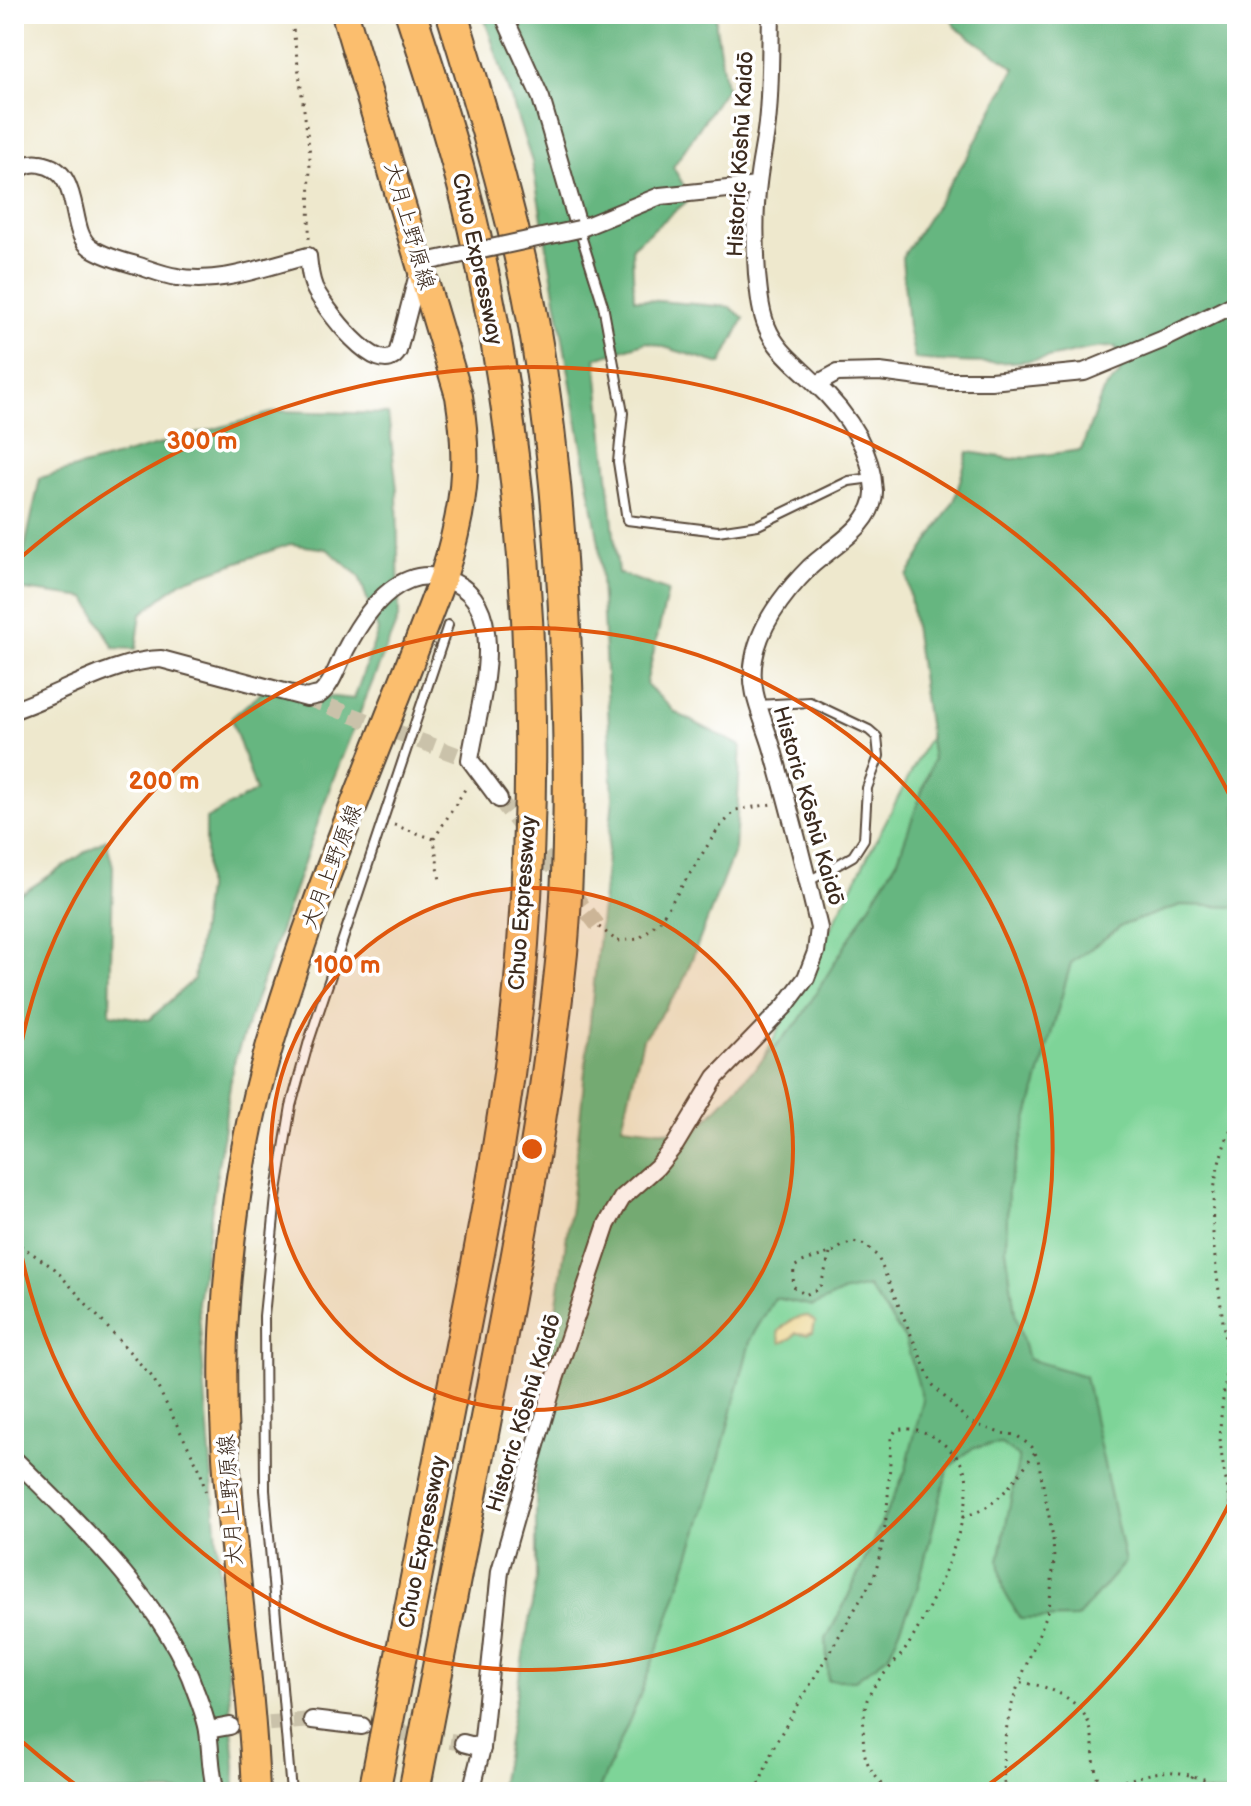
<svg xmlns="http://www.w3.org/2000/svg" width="1251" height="1806" viewBox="0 0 1251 1806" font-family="'Balsamiq Sans','Klee One',sans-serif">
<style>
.green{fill:#7ed498;stroke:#5c7f5b;stroke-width:2}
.forest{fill:#66b680;stroke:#50704f;stroke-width:2}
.sand{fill:#eeda9e;stroke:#94825e;stroke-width:2}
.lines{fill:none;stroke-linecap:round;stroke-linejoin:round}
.minor-tunnel{stroke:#cac2aa;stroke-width:16;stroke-dasharray:16 8;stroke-linecap:butt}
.service-casing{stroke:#564638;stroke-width:12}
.minor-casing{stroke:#564638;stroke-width:20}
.primary-casing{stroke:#564638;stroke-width:30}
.motorway-casing{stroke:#564638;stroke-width:34}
.path{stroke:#564638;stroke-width:3;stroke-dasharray:2 6;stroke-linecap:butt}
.service{stroke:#fff;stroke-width:8}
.minor{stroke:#fff;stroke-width:16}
.primary{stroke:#fbbe6e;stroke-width:26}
.motorway{stroke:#fbbe6e;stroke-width:30}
.minor-bridge-casing{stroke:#564638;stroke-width:20;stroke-linecap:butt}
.minor-bridge{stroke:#fff;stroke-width:16}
.ring{fill:none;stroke:#df570d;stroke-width:4}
.labels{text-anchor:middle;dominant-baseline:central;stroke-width:7;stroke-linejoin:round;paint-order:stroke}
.street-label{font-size:22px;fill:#3b2a1e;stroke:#fff}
.centre{fill:#df570d;stroke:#fff;stroke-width:4}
.ring-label{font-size:24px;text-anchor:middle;font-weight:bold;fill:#df570d;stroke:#fff;stroke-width:7;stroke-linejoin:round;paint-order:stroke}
</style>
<rect width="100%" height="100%" fill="#fff"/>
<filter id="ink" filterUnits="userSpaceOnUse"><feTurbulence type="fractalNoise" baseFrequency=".0125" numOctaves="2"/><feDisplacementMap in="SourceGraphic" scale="16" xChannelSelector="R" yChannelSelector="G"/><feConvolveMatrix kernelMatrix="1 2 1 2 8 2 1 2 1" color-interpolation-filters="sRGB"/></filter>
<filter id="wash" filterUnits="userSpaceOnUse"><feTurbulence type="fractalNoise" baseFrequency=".006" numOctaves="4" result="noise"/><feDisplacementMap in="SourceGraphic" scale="32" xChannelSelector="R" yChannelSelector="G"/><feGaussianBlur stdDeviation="1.8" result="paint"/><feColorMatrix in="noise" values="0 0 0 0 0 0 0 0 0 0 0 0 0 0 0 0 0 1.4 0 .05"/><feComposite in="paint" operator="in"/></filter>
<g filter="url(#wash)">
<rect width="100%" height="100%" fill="#eee8cd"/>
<!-- green -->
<polygon class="green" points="1000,600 1237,675 1237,1792 526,1792 601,1373"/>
<!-- forest -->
<g class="forest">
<path d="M483,14H716V27L726,88L673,167L691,198L632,247L634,299L730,307L744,318L721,364L647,342L596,358L618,573L668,591L646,684L676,713L741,746L735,849L681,987L643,1039L622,1126L693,1134L799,1021L898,859L933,760L907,576L955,499L968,452L1013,459L1081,450L1103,391L1120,374L1116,347C1087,346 1063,357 1035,360C994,365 956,363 915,359L908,327L902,258L969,154L1015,68L955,27L950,14H1237V907L1181,905L1123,925L1071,963L1008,1188L1006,1249L1015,1313L1028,1359L1085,1376L1125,1562L1077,1618L1020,1619L1004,1591L999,1561L1019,1457L1001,1444L974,1447L948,1468L917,1590L889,1655L855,1680H828L826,1639L845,1603L905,1472L923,1400L905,1339L868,1287L841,1293L813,1306L775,1298L751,1338L712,1487L665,1629L637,1703L598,1792H499L536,1582V1446L571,1207L613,798L599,544L532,162Z"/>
<polygon points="278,411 388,414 397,489 399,616 332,782 233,1065 198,1303 235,1766 234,1792 14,1792 14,895 24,892 106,839 113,866 110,1014 149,1020 194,979 206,890 206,819 256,791 231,718 264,690 354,699 378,631 359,576 327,549 290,544 181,582 141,614 136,649 114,648 86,598 16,589 40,478"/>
</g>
<!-- sand -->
<path class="sand" d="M808,1316L815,1322L813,1332L807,1334L796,1333L792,1338L781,1343L778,1333C785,1322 795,1317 808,1316Z"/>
</g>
<g filter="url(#ink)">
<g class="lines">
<!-- minor-tunnel -->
<g class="minor-tunnel">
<polyline points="307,698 470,760"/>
<polyline points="499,799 599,927"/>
<polyline points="245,1725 312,1720"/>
<polyline points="379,1729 463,1743"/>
</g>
<defs>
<g id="service">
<polyline points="579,229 603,305 623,413 618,462 627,520 718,531 758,525 849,481 872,478"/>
<polyline points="758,705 810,702 869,730 877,737 879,756 867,788 864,839 853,856 809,881"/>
<polyline points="291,1792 265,1490 264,1316 276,1197 291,1106 309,1041 448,625"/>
</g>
<g id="minor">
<polyline points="503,14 541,98 579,229 660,196 757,186"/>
<path d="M14,176C20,167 29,162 40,164C84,170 67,231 90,247C103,256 121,261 136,265C149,269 163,275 177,277C220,285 266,266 308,256C309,266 310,277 314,287C322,305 380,384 398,351L419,270"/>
<polyline points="817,384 837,373 880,372 949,381 991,381 1084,372 1164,339 1237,303"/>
<path d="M14,710C59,695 115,660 161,659L307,698C309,697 318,695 319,695C333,685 339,661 347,647C368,607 405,558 455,583C512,610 477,711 470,760L499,799"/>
<path d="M14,1459C77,1521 167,1606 195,1690C200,1703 206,1718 208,1731C211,1752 210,1771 216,1792"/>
<polyline points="312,1720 362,1726"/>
<polyline points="208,1730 230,1726"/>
<polyline points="463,1743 482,1748"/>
<path d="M471,1792L482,1748L500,1571L554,1382L607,1224L622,1198L657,1167L675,1145L716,1077L785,1006L806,978L816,952L819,928C805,868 789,807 772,747C763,717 748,690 754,659C760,623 785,592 810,567C831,547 875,525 874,491C872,448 844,410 814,382C797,365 776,350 767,327C760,311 759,292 757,274C755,244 754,213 758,183C760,163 765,143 767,123C771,87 770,50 771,14"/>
</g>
<path id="primary" d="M256,1792C250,1633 215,1475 225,1315C230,1234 241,1152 262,1073C308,903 382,741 443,577C464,511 470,464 459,396L345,14"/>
<g id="motorway">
<path d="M374,1792C403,1647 431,1501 459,1356C486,1220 513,1082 523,944C541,697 526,446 468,205C452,141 432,77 411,14"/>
<path d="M414,1792C440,1659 465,1525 491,1392C519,1246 547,1101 562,953C570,863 570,771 567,681C563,552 553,421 528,294C508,199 481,106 452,14"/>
</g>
</defs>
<!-- service casing -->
<use href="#service" class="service-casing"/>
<!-- minor casing -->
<use href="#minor" class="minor-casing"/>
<!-- primary casing -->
<use href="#primary" class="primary-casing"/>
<!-- motorway casing -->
<use href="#motorway" class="motorway-casing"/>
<!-- path -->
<g class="path">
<polyline points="291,14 310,154 309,240"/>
<polyline points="394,825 434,839 440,881"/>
<polyline points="434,839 467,786"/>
<polyline points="599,927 617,941 639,939 661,919 718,829 736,810 772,804"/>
<path d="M1237,1116C1193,1202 1221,1269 1226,1356C1227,1383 1220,1409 1220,1436C1221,1469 1233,1505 1237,1538"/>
<polyline points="14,1241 55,1269 153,1378 200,1470 206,1494"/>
<path d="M830,1254L820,1288L805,1295L793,1286L794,1267L802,1262L836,1251L842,1246L853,1242L866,1245L878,1257L932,1384L969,1422L1000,1433L1016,1435L1032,1447L1038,1459L1053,1537L1054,1561L1049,1609L1019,1683C1045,1683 1082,1699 1090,1727C1095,1745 1092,1765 1099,1782C1119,1786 1141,1774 1162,1772C1185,1769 1219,1788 1237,1784"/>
<path d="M963,1516C996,1511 1017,1477 1035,1452"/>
<path d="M1237,1540C1233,1573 1230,1608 1237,1641"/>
<path d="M756,1792L775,1744L874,1577C888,1532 889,1485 891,1438L896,1430C916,1426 930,1433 946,1446C955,1454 963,1463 966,1476C975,1513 929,1614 907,1647C895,1665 875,1679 867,1700C863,1714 862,1741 865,1755C867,1767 880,1781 886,1792"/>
<path d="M1005,1792C1000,1753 1006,1719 1019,1683"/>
<polyline points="1185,1792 1193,1775"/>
</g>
<!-- service -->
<use href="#service" class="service"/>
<!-- minor -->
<use href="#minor" class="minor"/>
<!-- primary -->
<use href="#primary" class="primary"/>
<!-- motorway -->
<use href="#motorway" class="motorway"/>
<defs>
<polyline id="minor-bridge" points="421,263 579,229"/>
</defs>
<!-- minor-bridge casing -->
<use href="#minor-bridge" class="minor-bridge-casing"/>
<!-- minor-bridge -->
<use href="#minor-bridge" class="minor-bridge"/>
</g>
</g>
<!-- distance rings -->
<circle cx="532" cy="1149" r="261" fill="#df570d" fill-opacity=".12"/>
<g class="ring">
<circle cx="532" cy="1149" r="261"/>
<path d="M14 1090A521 521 0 1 1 14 1208"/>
<path d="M1235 1492A782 782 0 0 1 981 1790M83 1790A782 782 0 0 1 19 1739M19 559A782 782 0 0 1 1235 806"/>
</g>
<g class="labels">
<!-- street labels -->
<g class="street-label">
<text transform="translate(741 154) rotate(-87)">Historic Kōshū Kaidō</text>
<text transform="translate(409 226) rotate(74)">大月上野原線</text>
<text transform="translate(477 259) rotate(78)">Chuo Expressway</text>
<text transform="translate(808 806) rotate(74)">Historic Kōshū Kaidō</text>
<text transform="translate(332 867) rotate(-69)">大月上野原線</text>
<text transform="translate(523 903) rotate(-86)">Chuo Expressway</text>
<text transform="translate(524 1413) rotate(-73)">Historic Kōshū Kaidō</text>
<text transform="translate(231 1500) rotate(-94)">大月上野原線</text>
<text transform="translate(423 1542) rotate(-79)">Chuo Expressway</text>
</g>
</g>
<circle cx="532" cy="1149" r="12" class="centre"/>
<g class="ring-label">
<text x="202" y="449">300 m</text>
<text x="164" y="789">200 m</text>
<text x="347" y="973">100 m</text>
</g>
<!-- margin -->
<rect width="1251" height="1806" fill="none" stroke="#fff" stroke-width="48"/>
</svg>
